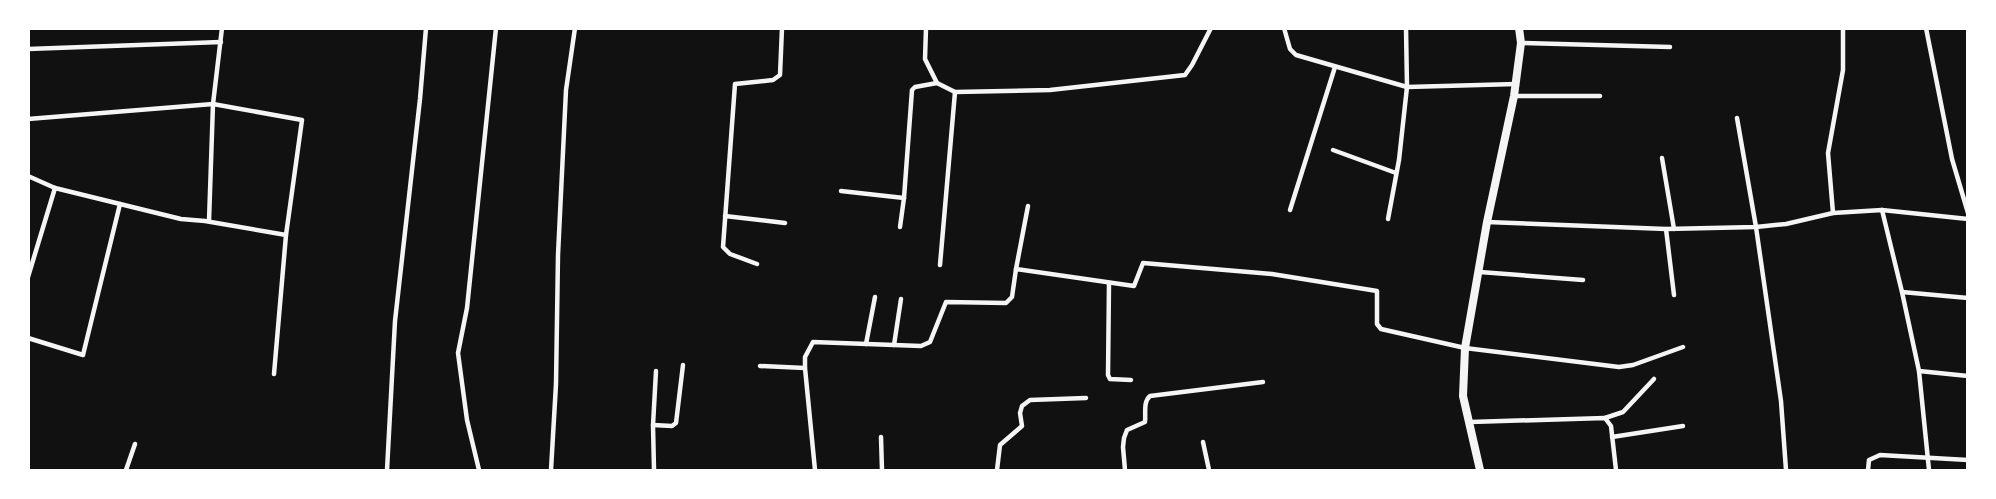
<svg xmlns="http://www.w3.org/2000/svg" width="1996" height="499" viewBox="0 0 1996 499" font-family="Signika,sans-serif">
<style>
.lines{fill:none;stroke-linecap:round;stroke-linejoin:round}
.minor{stroke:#f5f5f5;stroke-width:4.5}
.primary{stroke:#f5f5f5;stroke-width:8}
</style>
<rect width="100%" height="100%" fill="#111"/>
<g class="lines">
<!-- minor -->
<g class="minor">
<polyline points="926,28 925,59 937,83 955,92 1050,90 1185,75 1192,65 1211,28"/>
<polyline points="1284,28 1290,49 1296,55 1407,87 1516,84"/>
<polyline points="1926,28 1952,159 1968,213"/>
<polyline points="1521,43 1670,47"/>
<polyline points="28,49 221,42"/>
<polyline points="1514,96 1600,96"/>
<polyline points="1737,118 1756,227 1781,401 1786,470"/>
<polyline points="28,119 213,104 302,120 286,235"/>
<polyline points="1333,150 1396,173"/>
<polyline points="1662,158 1674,229"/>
<polyline points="28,176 55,188 181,219 205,221 286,235 274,374"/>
<polyline points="841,191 904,198"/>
<polyline points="1290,210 1335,67"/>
<polyline points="1882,210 1902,292 1919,371 1929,470"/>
<polyline points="1833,213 1828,153 1843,70 1843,28"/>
<polyline points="725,216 785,223"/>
<polyline points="1388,219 1399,160 1407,87 1406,28"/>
<polyline points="209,221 213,104 222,28"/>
<polyline points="1487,222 1666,229 1756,227 1786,224 1833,213 1882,210 1968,219"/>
<polyline points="900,227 904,198 912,90 915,87 937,83"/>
<polyline points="1666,229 1674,295"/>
<polyline points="757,264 730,254 723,247 735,84 773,80 780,75 782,28"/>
<polyline points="940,265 955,92"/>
<polyline points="1016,269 1028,206"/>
<polyline points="1480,272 1583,280"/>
<polyline points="28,277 55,188"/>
<polyline points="1109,283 1108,375 1110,379 1131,380"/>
<polyline points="1902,292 1968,298"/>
<polyline points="28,338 83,355 120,204"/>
<polyline points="866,344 875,297"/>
<polyline points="894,345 901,299"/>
<polyline points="760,366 805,368"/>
<polyline points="1919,371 1968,376"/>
<polyline points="1605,418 1623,412 1654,379"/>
<polyline points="1470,422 1605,418 1611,426 1616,470"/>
<polyline points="653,425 672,426 676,423 683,365"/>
<polyline points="881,437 882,470"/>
<polyline points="1612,437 1683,426"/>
<polyline points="1203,442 1209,470"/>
<polyline points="126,470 135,444"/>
<polyline points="387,470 395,321 420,99 426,28"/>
<polyline points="479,470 467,420 458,353 467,308 496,28"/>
<polyline points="551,470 556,384 558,255 566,90 575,28"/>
<polyline points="654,470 653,425 656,371"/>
<polyline points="815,470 805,368 805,357 813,342 921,346 930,342 946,302 1006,303 1012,297 1016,269 1134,286 1143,263 1272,274 1377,291 1377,324 1381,329 1465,348 1619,367 1633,365 1683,347"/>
<polyline points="997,470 1000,445 1022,426 1020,413 1022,406 1030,400 1086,398"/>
<path d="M1125,470L1123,447L1124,438L1127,430L1145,422C1146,413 1143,402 1150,396L1263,382"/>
<polyline points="1868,470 1869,460 1880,455 1968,460"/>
</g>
<!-- primary -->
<polyline class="primary" points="1480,470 1463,396 1465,348 1487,222 1514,96 1521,43 1519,28"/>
</g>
<!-- border -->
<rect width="1996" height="499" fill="none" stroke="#ffffff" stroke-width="60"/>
</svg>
